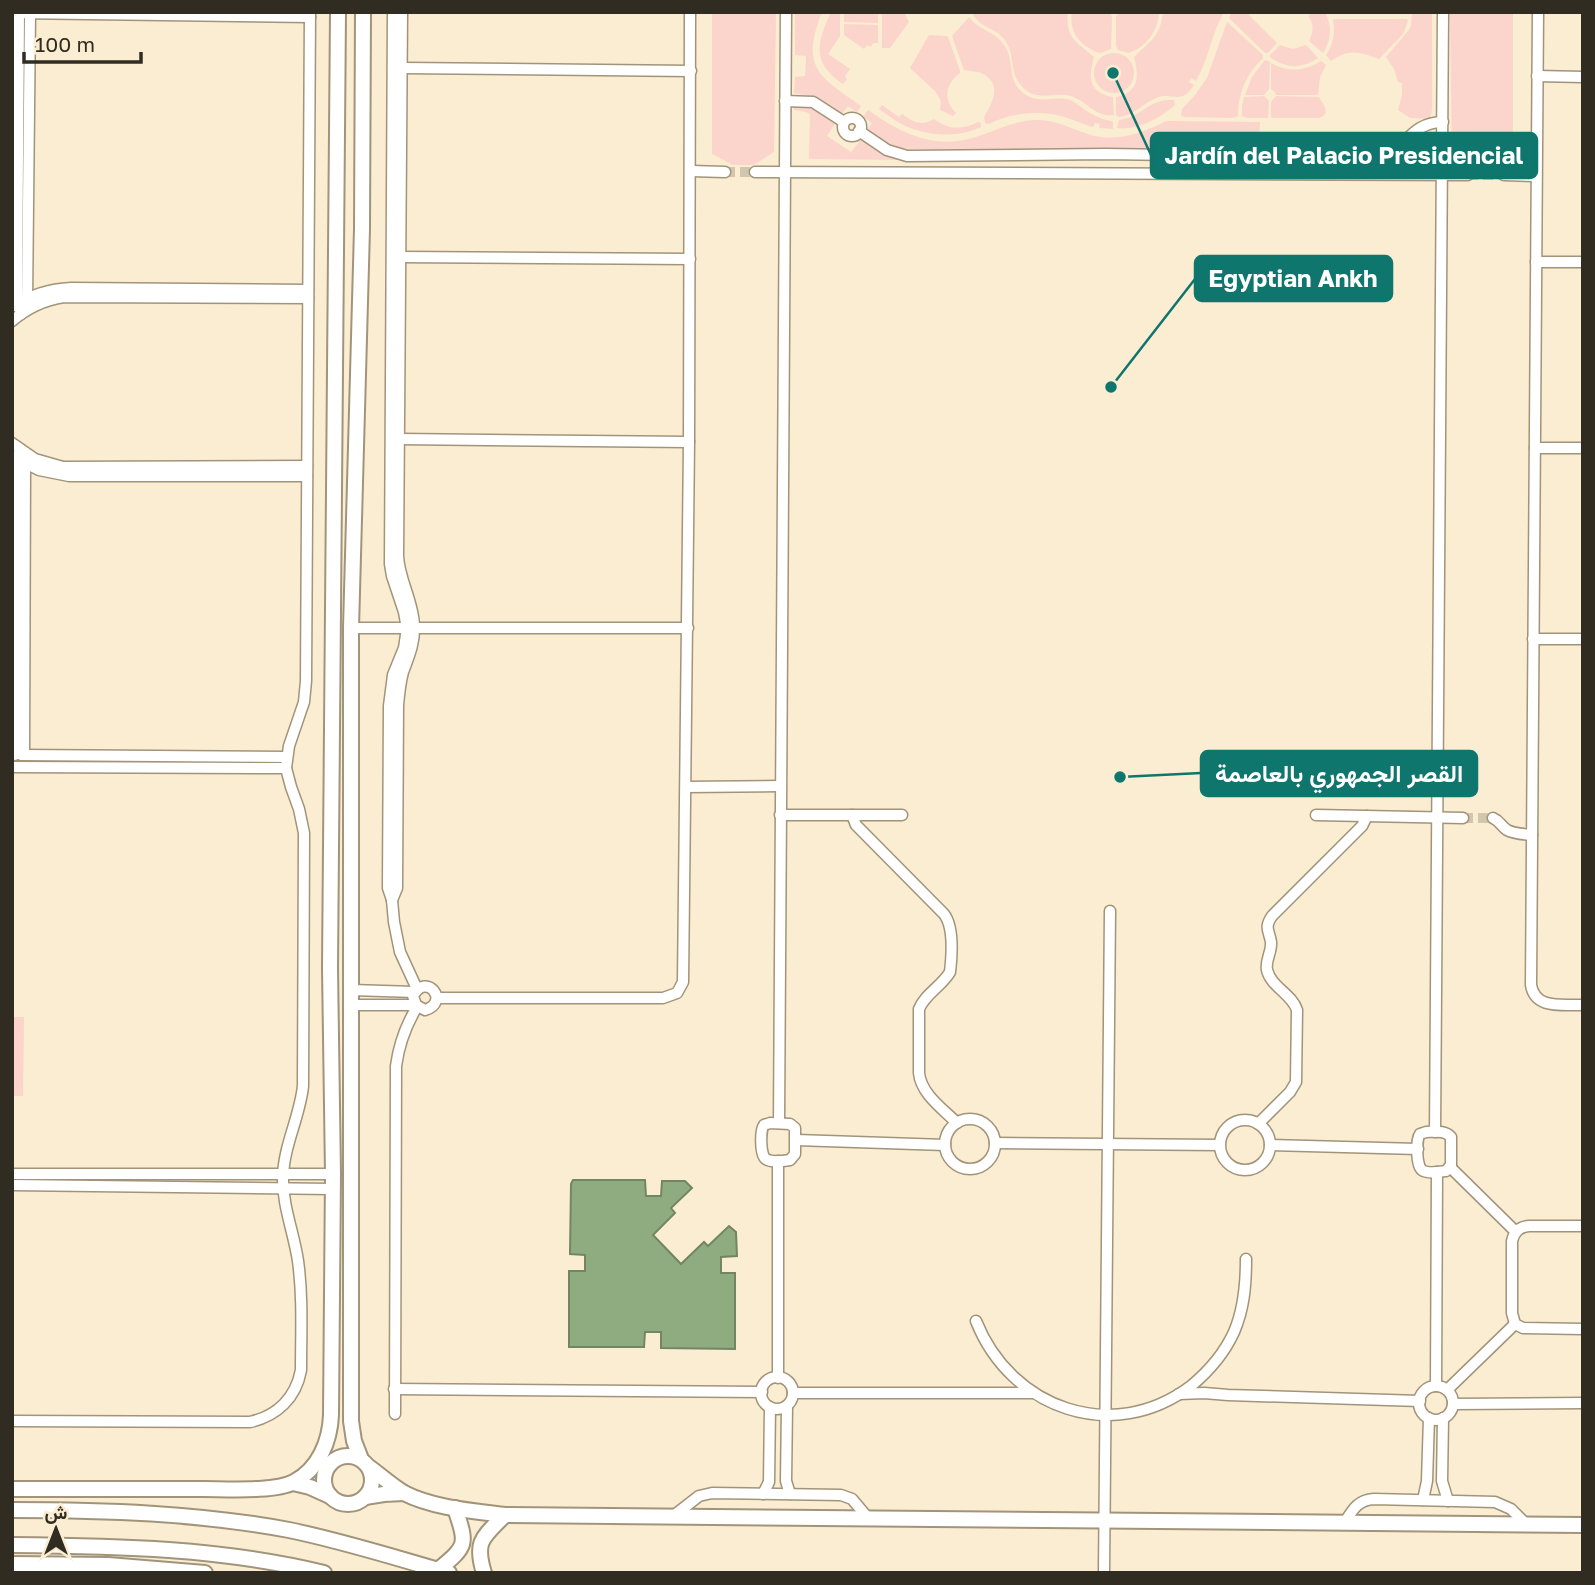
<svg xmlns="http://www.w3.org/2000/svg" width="1595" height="1585" viewBox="0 0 1595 1585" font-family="'Golos Text',Vazirmatn,sans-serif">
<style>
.green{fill:#fbd4cc}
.water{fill:#8eac80;stroke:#728664;stroke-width:2}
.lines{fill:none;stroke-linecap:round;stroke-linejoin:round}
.street-tunnel{stroke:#d3c6ae;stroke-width:10;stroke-dasharray:10 5;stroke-linecap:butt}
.street-casing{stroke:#a1947a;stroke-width:13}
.secondary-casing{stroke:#a1947a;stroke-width:18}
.street{stroke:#fff;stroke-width:10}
.secondary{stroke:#fff;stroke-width:14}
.leader{fill:none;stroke:#0f766e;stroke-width:2.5}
.callout-dot{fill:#0f766e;stroke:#fbedd1;stroke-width:2.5}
.callout{fill:#0f766e;stroke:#0f766e;stroke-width:2.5}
.callout-label{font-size:24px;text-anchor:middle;font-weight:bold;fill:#fff}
</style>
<rect width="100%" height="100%" fill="#fbedd1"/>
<!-- green -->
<g class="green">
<polygon points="712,12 776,12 774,152 754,165 733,165 712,154"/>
<path d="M795,12H822C800,68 819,76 861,106L857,112L848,106L841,115L815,97L794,93L795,77L805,76L806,56L795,55Z"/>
<path d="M831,12H840V36L828,54L850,69L845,76L847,79L843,84C812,63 816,44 831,12Z"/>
<polygon points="876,12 878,13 878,23 844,22 844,13"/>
<polygon points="882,12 904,12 909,22 890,48 882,48"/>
<path d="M972,12H1068C1065,38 1077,42 1094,57C1089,76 1087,92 1113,97L1114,115C1096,118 1087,101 1071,96C1052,91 1036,104 1020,84C1009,71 1016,54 1004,39C995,27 977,27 972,12Z"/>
<path d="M1072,12H1103L1111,14L1112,17L1111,49C1110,49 1101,53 1100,53C1097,53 1091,49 1089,48C1076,40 1069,27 1072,12Z"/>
<path d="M1127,12H1159C1158,31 1147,46 1129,53L1118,50L1116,45V16L1118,14Z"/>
<path d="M1163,12H1224C1211,34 1209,59 1196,81L1191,78L1189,82L1194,85C1180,107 1172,90 1154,99C1141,105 1134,115 1119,117L1116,115V97C1140,92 1139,76 1134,57C1150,41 1160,38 1163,12Z"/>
<polygon points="1232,12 1246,12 1277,43 1268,53 1265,53 1229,18"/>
<path d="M1312,12H1325C1332,26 1332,39 1323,53L1309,41C1314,32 1314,24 1308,16Z"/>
<polygon points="1412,12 1432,12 1432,109 1430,119 1410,118 1398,110 1402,95 1402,83 1398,82 1394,69 1386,57 1408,31 1411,26"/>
<polygon points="1450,12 1513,12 1513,160 1499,170 1479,170 1452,156"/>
<path d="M969,17C979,31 998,32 1006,48C1015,66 1006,84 1028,96C1041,103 1052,97 1066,99C1077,101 1084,111 1094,115C1100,119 1109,120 1113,122V129L1099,128L1100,124L1095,123L1093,127C1082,124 1072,119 1061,116C1038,110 1011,113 989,124L985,123L984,117C993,102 1003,83 981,73C975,71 969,71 964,70L952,36Z"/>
<path d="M1333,19H1407L1408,21L1403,34L1379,59C1359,52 1350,48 1331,61L1326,55C1334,44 1335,32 1333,19Z"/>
<path d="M1227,22L1263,55V58C1246,74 1238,93 1238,116L1234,118L1184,117L1181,115L1182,109L1195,95L1207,78Z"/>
<polygon points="844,24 878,25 878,43 873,43 871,47 867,45 864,49 844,35"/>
<path d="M929,35L946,36L948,37L960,71V73C945,84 943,100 956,113L953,116L940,110L941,101L935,91L910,68Z"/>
<path d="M1280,45L1293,49L1306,45L1318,58C1302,69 1286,69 1270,57V55Z"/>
<circle cx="1114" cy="73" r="20"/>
<polygon points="1265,60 1270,62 1269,89 1264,95 1245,95 1252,77"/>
<path d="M1321,61L1326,65L1320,77L1318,95H1276L1275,92L1271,89V63C1289,73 1304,71 1321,61Z"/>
<polygon points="1264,96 1269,101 1268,118 1247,118 1242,116 1242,106 1244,97"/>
<path d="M1276,96L1319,97C1323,105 1332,114 1319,118H1273L1271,117V102Z"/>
<path d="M1168,100H1174L1175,105C1161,118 1136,131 1117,128L1119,120C1141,117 1148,101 1168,100Z"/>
<polygon points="794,104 810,104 836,122 827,136 851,152 862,138 906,160 810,159 809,158 810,114 806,112 794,110"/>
<path d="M882,105L899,117L902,114C913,122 922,127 934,119C948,130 962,130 978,122L981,123V127C957,139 921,136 898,122C891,118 885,113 879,109Z"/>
<path d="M868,110C902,134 936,151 979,136C1000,129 1018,119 1041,120C1058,121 1072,129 1088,134C1114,143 1142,134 1166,121L1260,122L1259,139L1248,145L1247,152L912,149C894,148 881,142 866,132L872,123L863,117Z"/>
<polygon points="12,1017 24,1017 23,1096 12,1096"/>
</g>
<!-- water -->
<polygon class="water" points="573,1180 645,1180 646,1196 661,1196 662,1181 685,1181 692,1188 671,1208 675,1213 653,1235 681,1264 704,1242 708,1246 729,1226 736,1232 737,1256 721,1257 721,1273 735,1273 735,1349 661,1348 661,1332 645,1332 644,1347 569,1347 569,1271 585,1271 585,1255 570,1254 571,1184"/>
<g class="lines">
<!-- street-tunnel -->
<g class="street-tunnel">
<polyline points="725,172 755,172"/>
<polyline points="1468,175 1504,175"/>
<polyline points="1463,818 1493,818"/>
</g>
<defs>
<g id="street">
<polyline points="393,12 390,564 392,576 404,612 407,628 404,648 393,675 389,706 388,888 392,900 394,922 400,952 417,989"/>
<path d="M1538,12L1531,985C1535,1010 1563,1004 1583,1005"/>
<polyline points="13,13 310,17"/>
<polyline points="19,13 17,297 21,314"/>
<polyline points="402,68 691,71"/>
<polyline points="1537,76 1583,77"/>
<polyline points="785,101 813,102 844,122"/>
<circle cx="852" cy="127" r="9"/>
<path d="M859,131L887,150L907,156L1106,154L1374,158C1405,156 1407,122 1443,122"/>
<polyline points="691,171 725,172"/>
<polyline points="755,172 1468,175"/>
<polyline points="1504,175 1536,176"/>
<polyline points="400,257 690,259"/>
<polyline points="1536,262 1583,262"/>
<polyline points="27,302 30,13"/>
<path d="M15,306C32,294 50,289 71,288L308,290"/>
<path d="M12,321C27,308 44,300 64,297L308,298"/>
<polyline points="399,439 689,442"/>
<polyline points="12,443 35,459 63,467 307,466"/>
<polyline points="1535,448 1583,448"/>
<polyline points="21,461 39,470 69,476 307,476"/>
<polyline points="351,628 688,628"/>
<polyline points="1533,639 1583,639"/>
<polyline points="15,755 16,458 21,450"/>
<polyline points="21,755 286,757"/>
<polyline points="24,755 25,464 28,455"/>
<polyline points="12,767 286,768"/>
<polyline points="686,787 780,786"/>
<polyline points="780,815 902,815"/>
<path d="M852,815L856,825L944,914C954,927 952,955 950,972C942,986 925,994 919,1009V1073C921,1094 943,1109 957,1123"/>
<polyline points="1316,815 1463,818"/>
<path d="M1493,818C1500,821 1501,826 1507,830C1514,834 1524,834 1532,835"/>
<path d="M392,900L397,888L398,705C399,694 400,683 403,672C409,656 415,642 414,625C413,600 399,580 398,556L402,12"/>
<polyline points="351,990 415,992"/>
<polyline points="437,998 663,998 677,993 683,982 689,442 690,12"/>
<path d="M351,1005H416L425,1010C451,1002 426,971 413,996L416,1005"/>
<circle cx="970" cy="1144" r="25"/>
<circle cx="1245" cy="1145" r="25"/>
<path d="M770,1123L790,1124L795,1128V1154L790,1160C783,1161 772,1163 766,1159C760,1156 760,1130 764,1125C766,1124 768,1124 770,1123Z"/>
<polyline points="779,1123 786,12"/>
<path d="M1258,1124L1290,1092L1296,1082L1297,1010C1292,994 1271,987 1267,970C1265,960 1272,952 1271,942C1269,930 1264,928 1272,916L1362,826L1367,816"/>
<path d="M1426,1132C1435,1132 1445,1130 1451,1137V1165L1446,1171C1439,1172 1427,1174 1422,1170C1416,1166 1416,1139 1420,1134C1422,1133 1424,1133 1426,1132Z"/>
<polyline points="1435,1132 1443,12"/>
<polyline points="796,1140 945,1145"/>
<polyline points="995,1143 1219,1145"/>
<polyline points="1270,1145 1418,1149"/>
<polyline points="778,1161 778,1378"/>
<polyline points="1450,1167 1516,1232"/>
<polyline points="12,1174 333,1174"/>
<polyline points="12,1185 332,1189"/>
<path d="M1583,1226H1529C1519,1227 1514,1232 1512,1241V1313L1515,1324L1523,1328L1583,1329"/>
<path d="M976,1321C1011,1409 1113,1445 1191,1386C1209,1371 1224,1354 1234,1332C1244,1309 1246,1285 1246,1259"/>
<circle cx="777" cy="1393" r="16"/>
<polyline points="1436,1386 1437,1172"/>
<circle cx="1436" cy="1403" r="17"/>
<polyline points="394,1389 762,1392"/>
<polyline points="1447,1390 1515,1324"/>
<polyline points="793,1393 1033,1393"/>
<polyline points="1179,1394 1204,1393 1228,1395 1420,1401"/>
<polyline points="1453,1404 1583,1403"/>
<polyline points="787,1406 786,1481 790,1494"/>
<path d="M395,1414L396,1066C399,1044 406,1025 417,1007"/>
<polyline points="1443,1418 1442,1481 1448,1501"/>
<path d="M12,1421L250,1422C277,1416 296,1398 301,1370C301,1334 303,1297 298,1261C294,1233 282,1205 283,1176C284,1145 300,1116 303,1086L304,833L299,809L291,787L286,768L289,746L304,702L306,681L310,12"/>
<polyline points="763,1494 769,1482 770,1407"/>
<polyline points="1423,1500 1427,1481 1429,1418"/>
<polyline points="672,1517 699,1496 712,1493 841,1495 852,1499 868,1518"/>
<path d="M1345,1522C1353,1509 1358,1500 1374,1499L1495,1502L1511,1509L1526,1524"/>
<polyline points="1104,1573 1110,911"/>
</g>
<g id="secondary">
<circle cx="348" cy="1480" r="24"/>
<polyline points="361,1459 354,1441 351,1421 351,628 362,229 363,12"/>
<path d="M369,1467C380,1475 392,1486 404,1493C433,1508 473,1511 505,1515L1583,1525"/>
<polyline points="293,1483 310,1487 330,1496"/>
<path d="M12,1489C76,1489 140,1489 204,1489C227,1489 275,1492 294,1482C319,1469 330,1441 331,1415L333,1174L330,968L338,12"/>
<polyline points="365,1497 384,1494 404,1493"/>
<path d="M12,1510C105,1510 198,1513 289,1530C343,1541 396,1558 449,1573"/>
<path d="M12,1545C117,1546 221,1548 324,1573"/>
<polyline points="12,1564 108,1565 205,1573"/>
<path d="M438,1570C468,1545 467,1545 455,1508"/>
<path d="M484,1573C474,1541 483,1537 505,1515"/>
</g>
</defs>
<!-- street casing -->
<use href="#street" class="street-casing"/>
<!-- secondary casing -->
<use href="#secondary" class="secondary-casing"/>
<!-- street -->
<use href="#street" class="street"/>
<!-- secondary -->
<use href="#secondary" class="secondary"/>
</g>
<!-- callouts -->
<path class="leader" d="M1113 73L1151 155M1111 387L1195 279M1120 777L1201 773"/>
<g class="callout-dot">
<circle cx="1113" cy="73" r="7"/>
<circle cx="1111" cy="387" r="7"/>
<circle cx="1120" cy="777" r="7"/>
</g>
<g class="callout">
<rect x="1151" y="133" width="386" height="45" rx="7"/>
<rect x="1195" y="256" width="197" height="45" rx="7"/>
<rect x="1201" y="751" width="276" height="45" rx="7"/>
</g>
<g class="callout-label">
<text x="1344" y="164">Jardín del Palacio Presidencial</text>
<text x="1293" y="287">Egyptian Ankh</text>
<text x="1339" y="782">القصر الجمهوري بالعاصمة</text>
</g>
<!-- border -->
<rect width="1595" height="1585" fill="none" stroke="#312c21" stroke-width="28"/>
<!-- north arrow -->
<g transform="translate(56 1529)" stroke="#fbedd1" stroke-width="5" paint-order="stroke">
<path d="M0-5L12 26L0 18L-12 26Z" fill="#312c21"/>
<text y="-10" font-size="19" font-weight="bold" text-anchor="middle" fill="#312c21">ش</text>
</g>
<!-- scale -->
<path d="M24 52v10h117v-10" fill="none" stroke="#312c21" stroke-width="3.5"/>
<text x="35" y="52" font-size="21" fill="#312c21" stroke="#fbedd1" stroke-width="5" paint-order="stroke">100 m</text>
</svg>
